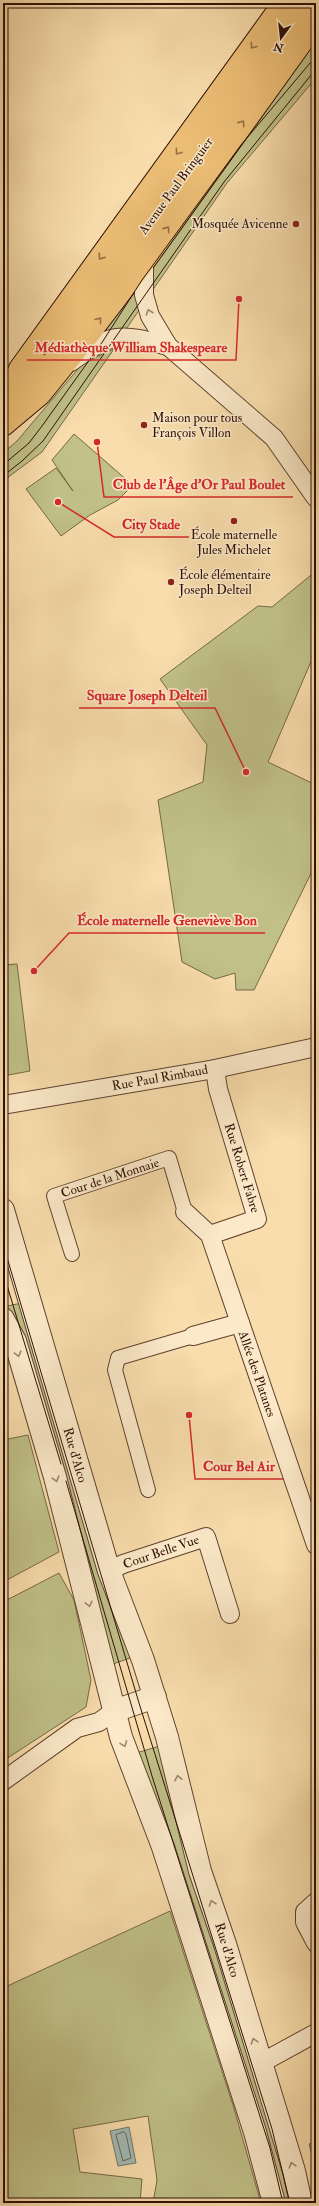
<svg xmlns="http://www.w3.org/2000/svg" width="319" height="2206" viewBox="0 0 319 2206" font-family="'IM FELL Double Pica',serif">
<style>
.green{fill:#c0c088;stroke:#766846}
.water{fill:#a1bab4;stroke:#73766e}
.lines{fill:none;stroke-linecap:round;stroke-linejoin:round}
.shore{stroke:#67645c;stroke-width:1}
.pedestrian-casing{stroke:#60422e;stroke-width:16}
.minor-casing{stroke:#60422e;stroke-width:20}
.tertiary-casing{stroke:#60422e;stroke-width:24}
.primary-casing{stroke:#2d0f04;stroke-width:24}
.pedestrian{stroke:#fbe9c9;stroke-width:14}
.minor{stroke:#fbe9c9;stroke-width:18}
.tertiary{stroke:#fbe9c9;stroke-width:22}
.primary{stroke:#ecbe76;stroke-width:22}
.tram{stroke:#2d0f04;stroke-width:1}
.oneway{stroke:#966f43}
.oneway2{stroke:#9e8770}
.poi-dot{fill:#8f2418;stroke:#fbe9c9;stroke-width:1.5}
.labels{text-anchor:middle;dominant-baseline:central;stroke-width:3;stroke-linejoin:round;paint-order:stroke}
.street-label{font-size:13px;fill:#2d0f04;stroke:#fbe9c9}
.poi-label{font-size:13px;fill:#2d0f04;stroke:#fbe9c9;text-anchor:start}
.leader{fill:none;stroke:#d62828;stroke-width:1.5}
.callout-dot{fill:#d62828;stroke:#fbe9c9;stroke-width:1.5}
.callout-label{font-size:14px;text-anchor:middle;font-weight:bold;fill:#d62828;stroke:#fbe9c9;stroke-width:3;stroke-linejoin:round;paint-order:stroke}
</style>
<rect width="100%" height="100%" fill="#f9ddac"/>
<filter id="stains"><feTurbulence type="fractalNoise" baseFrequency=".005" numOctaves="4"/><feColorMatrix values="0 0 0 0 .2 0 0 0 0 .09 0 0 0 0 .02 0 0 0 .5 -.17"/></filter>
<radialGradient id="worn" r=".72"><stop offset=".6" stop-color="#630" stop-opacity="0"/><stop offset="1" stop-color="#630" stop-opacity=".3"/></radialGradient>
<!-- green -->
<g class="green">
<polygon points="316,30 316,78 227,183 152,291 151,274 154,258"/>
<polygon points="138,279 142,306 124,332 100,339"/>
<polygon points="114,349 42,452 3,481 3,453 17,441 83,363"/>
<polygon points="74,434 128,481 125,486 128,490 118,500 90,515 61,536 26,489 56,468 73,491 52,460"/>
<polygon points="316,571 316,650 268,762 316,785 316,863 254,990 236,990 235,973 215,979 182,962 158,800 203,782 207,745 160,679 258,606 272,607"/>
<polygon points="17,964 30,1071 3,1076 3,965"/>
<polygon points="26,1302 136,1656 110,1665 3,1309 3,1307"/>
<polygon points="28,1435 59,1552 3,1582 3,1440"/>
<polygon points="59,1573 74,1600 91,1680 86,1707 3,1761 3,1602"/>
<polygon points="163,1745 296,2203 278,2203 136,1753"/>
<polygon points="170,1911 233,2105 261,2203 153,2203 157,2180 148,2116 73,2129 80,2172 142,2179 140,2203 3,2203 3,1988"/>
</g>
<!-- water -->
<g class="water">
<polygon points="129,2127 136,2163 118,2166 110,2131"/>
<polygon points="316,2142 316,2163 314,2163 309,2144"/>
</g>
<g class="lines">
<!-- shore -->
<polygon class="shore" points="124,2132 126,2134 131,2158 123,2161 116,2135"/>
<defs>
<g id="pedestrian">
<polyline points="72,1254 54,1196 169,1158 185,1212"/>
<polyline points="148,1490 115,1370 118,1358 193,1336"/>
</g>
<g id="minor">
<polyline points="144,261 144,295 150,316 168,346 274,438 316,498"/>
<path d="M71,362C112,332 120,333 168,346"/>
<polyline points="3,1105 215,1069 316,1047"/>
<polyline points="185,1212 210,1235 316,1545"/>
<polyline points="210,1235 257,1219 218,1089 215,1069"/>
<polyline points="193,1336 240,1323"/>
<polyline points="109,1571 123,1564 206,1537 230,1614"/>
<polyline points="3,1781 77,1728 99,1722 114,1711"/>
<polyline points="316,1902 305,1912 305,1922 316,1943"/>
<polyline points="261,2063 316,2033"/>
</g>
<g id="tertiary">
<polyline points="3,1210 109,1571 143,1660 167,1737 200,1871 225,1944 294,2171 301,2203"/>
<polyline points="3,1319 15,1341 55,1477 121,1737 163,1847 255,2132 274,2203"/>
<polyline points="114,1711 155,1697"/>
</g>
<g id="primary">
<polyline points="56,352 218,128 305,3"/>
<polyline points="10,397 45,366"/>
<polyline points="3,408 20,369 284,3"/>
<polyline points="3,425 40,394 86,337 144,261 316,22"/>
</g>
</defs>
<!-- pedestrian casing -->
<use href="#pedestrian" class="pedestrian-casing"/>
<!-- minor casing -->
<use href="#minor" class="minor-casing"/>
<!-- tertiary casing -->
<use href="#tertiary" class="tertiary-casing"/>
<!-- primary casing -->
<use href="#primary" class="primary-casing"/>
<!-- pedestrian -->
<use href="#pedestrian" class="pedestrian"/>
<!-- minor -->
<use href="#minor" class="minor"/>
<!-- tertiary -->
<use href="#tertiary" class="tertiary"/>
<!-- primary -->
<use href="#primary" class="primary"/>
<!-- tram -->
<g class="tram">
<polyline points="3,465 29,443 42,426 103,341 142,280 241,145 316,56"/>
<polyline points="3,476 22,461 43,441 224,182 316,69"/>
<polyline points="3,1244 139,1703 272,2129 290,2203"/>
<polyline points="3,1272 61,1464"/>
<polyline points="66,1481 152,1776 270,2148 283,2203"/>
</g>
</g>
<!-- one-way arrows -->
<defs><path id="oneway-chevron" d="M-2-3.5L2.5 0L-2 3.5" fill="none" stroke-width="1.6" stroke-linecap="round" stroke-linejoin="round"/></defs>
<g class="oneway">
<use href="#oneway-chevron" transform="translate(253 46) rotate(126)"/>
<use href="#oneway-chevron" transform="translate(242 123) rotate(-55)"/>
<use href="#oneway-chevron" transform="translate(178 152) rotate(126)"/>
<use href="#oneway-chevron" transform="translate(167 229) rotate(-55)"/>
<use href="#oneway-chevron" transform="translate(101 257) rotate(125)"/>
<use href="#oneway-chevron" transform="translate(99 320) rotate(-52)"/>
</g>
<g class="oneway2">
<use href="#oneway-chevron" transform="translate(149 312) rotate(-109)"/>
<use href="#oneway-chevron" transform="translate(18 1354) rotate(75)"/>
<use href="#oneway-chevron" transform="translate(56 1479) rotate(74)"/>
<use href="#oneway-chevron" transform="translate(89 1604) rotate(77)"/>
<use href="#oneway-chevron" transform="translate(124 1744) rotate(69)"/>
<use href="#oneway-chevron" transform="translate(178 1778) rotate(-102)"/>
<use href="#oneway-chevron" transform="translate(212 1903) rotate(-109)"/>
<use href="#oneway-chevron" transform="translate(254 2041) rotate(-108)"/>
<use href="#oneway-chevron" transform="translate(292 2165) rotate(-107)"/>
</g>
<!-- markers -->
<g class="poi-dot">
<circle cx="296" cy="224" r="4"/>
<circle cx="144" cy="425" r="4"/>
<circle cx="234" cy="521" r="4"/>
<circle cx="171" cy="582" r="4"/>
</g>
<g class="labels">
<!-- street labels -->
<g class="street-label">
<text transform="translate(176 186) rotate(-54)">Avenue Paul Bringuier</text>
<text transform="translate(160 1078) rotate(-10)">Rue Paul Rimbaud</text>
<text transform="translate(242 1168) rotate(73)">Rue Robert Fabre</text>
<text transform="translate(110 1178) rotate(-18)">Cour de la Monnaie</text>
<text transform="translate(257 1374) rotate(71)">Allée des Platanes</text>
<text transform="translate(75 1455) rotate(74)">Rue d'Alco</text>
<text transform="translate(161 1552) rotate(-19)">Cour Belle Vue</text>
<text transform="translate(227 1950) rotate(73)">Rue d'Alco</text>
</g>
<!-- poi labels -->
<g class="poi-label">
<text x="288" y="224" text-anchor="end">Mosquée Avicenne</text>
<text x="152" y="418">Maison pour tous<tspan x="152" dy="15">François Villon</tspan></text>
<text x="234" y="535" text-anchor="middle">École maternelle<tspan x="234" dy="15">Jules Michelet</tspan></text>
<text x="179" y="575">École élémentaire<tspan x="179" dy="15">Joseph Delteil</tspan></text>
</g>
</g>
<!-- callouts -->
<path class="leader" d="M239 299L236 360H27M97 442L104 497H293M58 502L114 537H189M246 772L215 708H79M34 971L69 933H265M189 1415L195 1479H283"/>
<g class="callout-dot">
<circle cx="239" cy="299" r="4"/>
<circle cx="97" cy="442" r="4"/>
<circle cx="58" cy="502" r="4"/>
<circle cx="246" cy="772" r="4"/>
<circle cx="34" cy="971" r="4"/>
<circle cx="189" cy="1415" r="4"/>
</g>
<g class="callout-label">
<text x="131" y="352">Médiathèque William Shakespeare</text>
<text x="199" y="489">Club de l'Âge d'Or Paul Boulet</text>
<text x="151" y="529">City Stade</text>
<text x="147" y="700">Square Joseph Delteil</text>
<text x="167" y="925">École maternelle Geneviève Bon</text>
<text x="239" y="1471">Cour Bel Air</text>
</g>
<!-- margin -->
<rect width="319" height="2206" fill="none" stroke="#f9ddac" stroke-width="16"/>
<rect x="4" y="4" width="311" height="2198" fill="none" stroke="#2d0f04" stroke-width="2"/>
<rect x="8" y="8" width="303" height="2190" fill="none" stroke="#2d0f04"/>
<!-- north arrow -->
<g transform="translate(281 38) rotate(195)" stroke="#fbe9c9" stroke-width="3" paint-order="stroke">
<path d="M0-3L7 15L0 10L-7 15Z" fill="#2d0f04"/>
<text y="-6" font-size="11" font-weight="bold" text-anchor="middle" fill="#2d0f04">N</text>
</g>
<rect width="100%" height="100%" filter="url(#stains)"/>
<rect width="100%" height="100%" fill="url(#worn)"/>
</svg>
